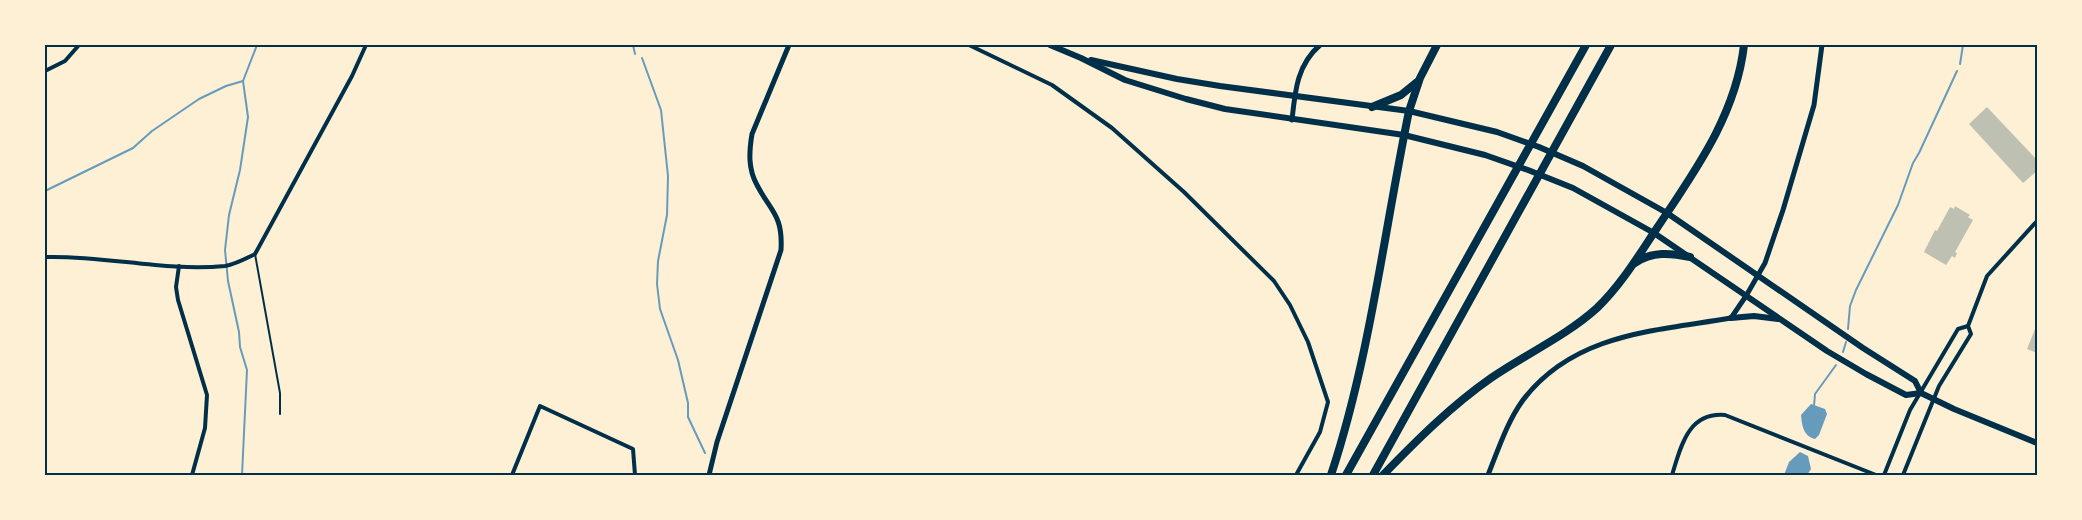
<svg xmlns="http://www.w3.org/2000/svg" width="2082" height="520" viewBox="0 0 2082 520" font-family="Helvetica,sans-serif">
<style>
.water{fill:#669bbc}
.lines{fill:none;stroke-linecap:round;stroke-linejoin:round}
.stream{stroke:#669bbc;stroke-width:2}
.building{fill:#bec0b2}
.service{stroke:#003049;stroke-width:2}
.minor{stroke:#003049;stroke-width:4}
.tertiary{stroke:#003049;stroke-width:5}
.primary{stroke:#003049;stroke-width:6}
.motorway{stroke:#003049;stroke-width:8}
.neatline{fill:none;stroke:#003049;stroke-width:2}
</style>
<rect width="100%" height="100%" fill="#fdf0d5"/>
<!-- water -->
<g class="water">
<path d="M1811,404L1825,409L1827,414L1819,435L1815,439C1803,436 1802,425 1801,415Z"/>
<polygon points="1800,452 1808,456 1811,469 1807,475 1784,475 1789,462"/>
</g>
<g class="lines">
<!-- stream -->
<g class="stream">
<polyline points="633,45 635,54"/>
<polyline points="642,58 661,110 668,176 667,215 658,261 657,284 660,309 678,360 688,403 688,417 705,453"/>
<polyline points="1960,64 1963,45"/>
<polyline points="45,191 133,148 152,131 199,99 226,86 243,81"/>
<polyline points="1848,329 1850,306 1856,290 1898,205 1913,163 1919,153 1957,71"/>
<polyline points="1843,352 1846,342"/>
<polyline points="1814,406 1815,394 1836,365"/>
<polyline points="242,475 247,370 240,347 239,332 228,281 225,250 229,215 240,170 248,117 243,81 257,45"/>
</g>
</g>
<!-- building -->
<g class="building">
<polygon points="1987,107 2037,160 2037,171 2023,183 1969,124"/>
<polygon points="1955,206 1970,215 1968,217 1973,220 1955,252 1957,253 1955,258 1952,256 1946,265 1924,252 1935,230 1937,231 1950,207 1954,209"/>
<polygon points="2037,324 2037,353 2027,349"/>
</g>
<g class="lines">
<!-- service -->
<polyline class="service" points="255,254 280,393 280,414"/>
<!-- minor -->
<g class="minor">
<polyline points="969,45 1052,85 1112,128 1184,192 1274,281 1290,305 1308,342 1328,402 1320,432 1296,475"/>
<polyline points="45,71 65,61 79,45"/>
<path d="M45,257C105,255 165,272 225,266C236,264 245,259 255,254L352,76L366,45"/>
<polyline points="179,266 176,287 178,300 207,395 205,428 192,475"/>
<polyline points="512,475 540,406 633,449 635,475"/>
<path d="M1672,475C1681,446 1688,412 1725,415L1876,475"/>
<polyline points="1884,475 1910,410 1958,329 1968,326"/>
<polyline points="1903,475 1939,386 1971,334 1968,326 1987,276 2037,221"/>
</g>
<!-- tertiary -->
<g class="tertiary">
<path d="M1292,120C1295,91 1297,65 1320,45"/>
<path d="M709,475L717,442L781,250C783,215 771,212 757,185C748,169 749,152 752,134L789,45"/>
<path d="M1488,475C1498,450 1507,422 1523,400C1574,333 1655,331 1731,318L1746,296L1765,263L1783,210L1814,105L1822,45"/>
</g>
<!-- primary -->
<g class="primary">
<polyline points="1050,45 1081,58 1125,80 1186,99 1225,109 1404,135 1485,155 1528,170 1573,188 1654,233 1827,351 1866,374 1906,395 1921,393 1954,409 2037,443"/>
<polyline points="1091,60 1177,79 1220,86 1409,111 1497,132 1539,147 1583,166 1667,213 1863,348 1915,381 1921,393"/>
<polyline points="1731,318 1754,316 1778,319"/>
</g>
<!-- motorway -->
<g class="motorway">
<polyline points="1372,107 1401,95 1417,82"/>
<path d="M1635,263C1652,251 1671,253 1690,257"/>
<path d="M1331,475C1370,357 1384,232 1409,111L1420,78L1437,45"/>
<polyline points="1346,475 1586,45"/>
<polyline points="1373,475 1611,45"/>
<path d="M1383,475C1417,440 1451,406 1491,378C1526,354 1566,336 1597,308C1621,285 1639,255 1657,228C1695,171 1736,115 1744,45"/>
</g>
</g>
<!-- border -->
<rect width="2082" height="520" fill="none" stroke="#fdf0d5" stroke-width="93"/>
<rect x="46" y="46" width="1990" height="428" class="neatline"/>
</svg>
